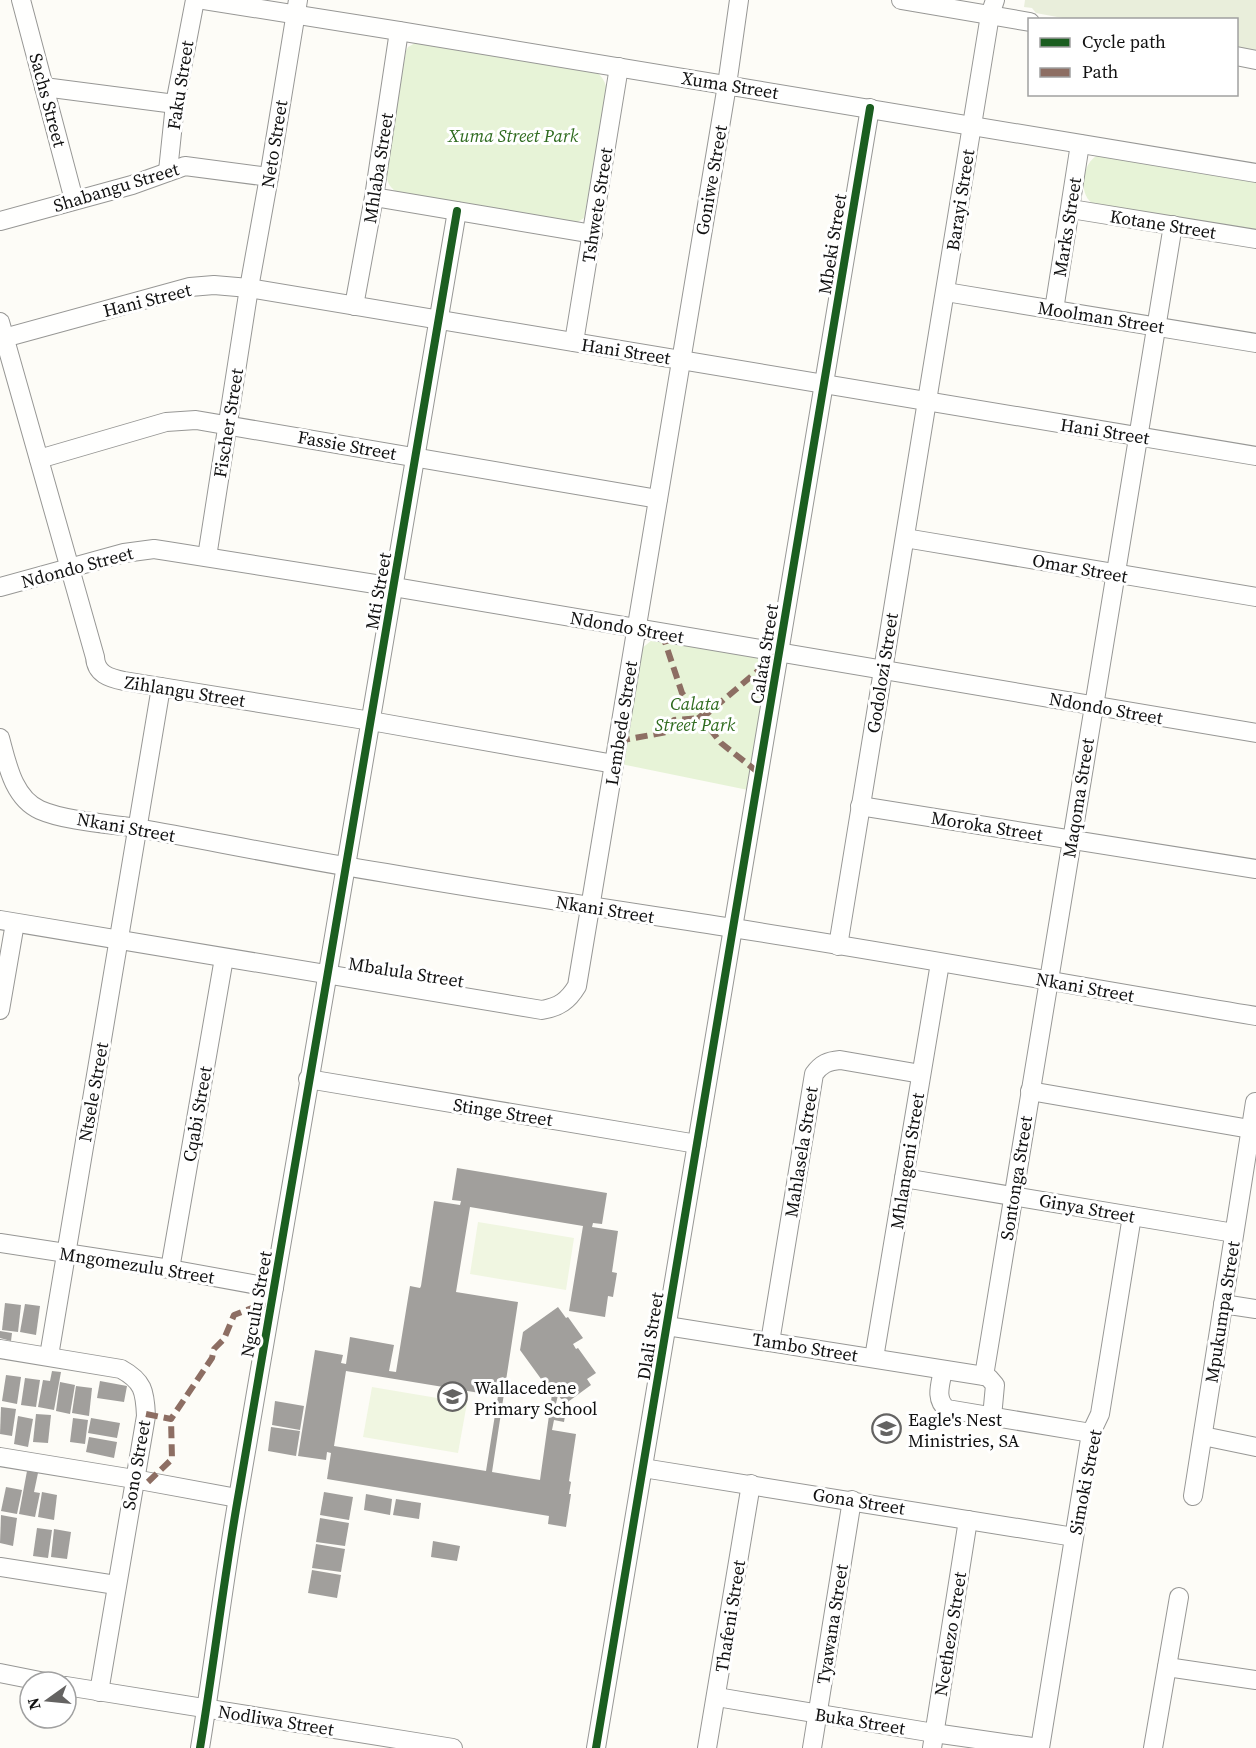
<svg xmlns="http://www.w3.org/2000/svg" width="1256" height="1748" viewBox="0 0 1256 1748" font-family="'Source Serif 4',serif">
<style>
.green{fill:#e7f3d7}
.cemetery{fill:#e9eedb}
.pitch{fill:#f0f6e1}
.building{fill:#a19f9c;fill-rule:evenodd}
.lines{fill:none;stroke-linecap:round;stroke-linejoin:round}
.street-casing{stroke:#979795;stroke-width:20}
.street{stroke:#fffffe;stroke-width:18}
.quiet{stroke:#8d6e63;stroke-width:6;stroke-dasharray:12 6;stroke-linecap:butt}
.cycleway-casing{stroke:#fff;stroke-width:11}
.cycleway{stroke:#1b5e20;stroke-width:8}
.labels{text-anchor:middle;dominant-baseline:central;stroke-width:6;stroke-linejoin:round;paint-order:stroke}
.street-label{font-size:18px;fill:#111;stroke:#fff}
.park-label{font-size:18px;font-style:italic;fill:#2f6b1f;stroke:#fff}
.poi-label{font-size:18px;fill:#111;stroke:#fff;text-anchor:start}
</style>
<rect width="100%" height="100%" fill="#fdfcf7"/>
<!-- green -->
<g class="green">
<path d="M417,42L594,70C602,76 606,82 607,92L584,218L576,223L400,194C390,189 386,182 386,170L406,51L408,47Z"/>
<path d="M1098,155L1256,179V232L1092,203C1078,193 1082,163 1098,155Z"/>
<polygon points="652,640 758,657 765,663 768,673 748,790 621,764 641,649"/>
</g>
<!-- cemetery -->
<polygon class="cemetery" points="1025,0 1256,0 1256,50 1237,47 1236,20 1073,20 1036,13 1032,8 1024,7"/>
<!-- pitch -->
<g class="pitch">
<polygon points="478,1222 574,1238 566,1290 470,1274"/>
<polygon points="372,1387 467,1403 458,1453 363,1437"/>
</g>
<!-- building -->
<g class="building">
<path d="M457,1168L607,1193L602,1224L593,1223L592,1227L618,1231L612,1272L617,1273L613,1297L608,1296L605,1317L569,1311L583,1226L470,1207L456,1292L518,1302L492,1472L540,1480L552,1394L520,1350L523,1332L558,1307L566,1318L568,1317L583,1338L573,1344L576,1349L578,1348L596,1373L587,1379L591,1385L565,1404L558,1395L555,1408L566,1410L564,1422L554,1420L552,1430L576,1434L569,1481L571,1482L569,1494H571L566,1527L548,1524L549,1516L327,1479L331,1453L327,1452L326,1460L298,1456L315,1350L343,1355L341,1363L346,1364L350,1337L394,1345L389,1371L396,1372L410,1286L420,1288L421,1286L434,1201L460,1205L461,1201L452,1200ZM346,1371L498,1396L486,1471L334,1446Z"/>
<polygon points="5,1303 21,1305 18,1332 2,1330"/>
<polygon points="25,1304 40,1306 36,1335 20,1332"/>
<polygon points="0,1331 12,1333 11,1341 0,1338"/>
<polygon points="52,1371 61,1372 54,1410 38,1407 43,1380 50,1381"/>
<polygon points="6,1375 21,1377 17,1404 2,1401"/>
<polygon points="25,1378 40,1380 36,1407 21,1405"/>
<polygon points="100,1381 127,1386 124,1402 97,1398"/>
<polygon points="60,1382 75,1385 70,1414 56,1411"/>
<polygon points="76,1386 92,1388 89,1416 72,1413"/>
<polygon points="275,1401 304,1406 300,1430 272,1425"/>
<polygon points="1,1407 16,1409 12,1436 0,1434"/>
<polygon points="36,1414 51,1415 48,1443 33,1442"/>
<polygon points="18,1416 33,1419 28,1447 14,1444"/>
<polygon points="73,1418 88,1420 85,1444 70,1442"/>
<polygon points="91,1418 120,1423 117,1438 88,1433"/>
<polygon points="271,1427 300,1431 296,1456 268,1451"/>
<polygon points="89,1437 117,1442 114,1458 86,1452"/>
<polygon points="27,1471 38,1473 34,1492 40,1493 35,1517 19,1514"/>
<polygon points="6,1487 22,1490 17,1514 1,1511"/>
<polygon points="42,1492 57,1495 54,1520 38,1517"/>
<polygon points="324,1492 353,1497 349,1520 320,1515"/>
<polygon points="366,1494 392,1499 390,1515 364,1510"/>
<polygon points="396,1499 421,1503 419,1519 393,1515"/>
<polygon points="1,1515 17,1518 13,1546 0,1543"/>
<polygon points="320,1518 349,1523 345,1546 316,1542"/>
<polygon points="37,1528 52,1530 48,1558 33,1556"/>
<polygon points="54,1529 71,1532 67,1559 51,1557"/>
<polygon points="433,1541 460,1546 457,1561 431,1557"/>
<polygon points="316,1544 345,1549 341,1572 312,1568"/>
<polygon points="312,1570 341,1575 337,1598 308,1593"/>
</g>
<g class="lines">
<defs>
<g id="street">
<polyline points="21,0 74,200"/>
<polyline points="204,0 399,31 1256,173"/>
<polyline points="901,0 1030,22"/>
<polyline points="1236,56 1256,60"/>
<polyline points="44,87 175,104"/>
<polyline points="168,171 175,104 195,0"/>
<polyline points="374,197 593,234"/>
<polyline points="1071,209 1256,239"/>
<polyline points="0,221 132,185 185,166 269,177"/>
<polyline points="946,292 1256,343"/>
<polyline points="354,306 374,197 399,31"/>
<polyline points="1054,310 1080,144"/>
<path d="M0,322L95,657C96,674 109,678 124,681L371,721L614,764"/>
<polyline points="0,339 190,287 214,285 249,288 1256,456"/>
<polyline points="574,342 619,67"/>
<polyline points="39,459 166,422 196,420 658,499"/>
<polyline points="905,538 1256,597"/>
<polyline points="207,557 249,288 269,177 298,0"/>
<polyline points="0,587 124,553 154,549 167,551 394,587 1256,733"/>
<path d="M0,738C7,763 13,798 40,810C65,821 110,824 138,828C221,843 303,860 386,873C501,893 617,910 733,928C908,955 1082,987 1256,1016"/>
<polyline points="860,806 1256,869"/>
<path d="M0,920L542,1010C559,1007 568,1001 577,986L727,85L739,0"/>
<polyline points="838,946 990,15 995,0"/>
<polyline points="0,1010 15,923"/>
<polyline points="308,1079 697,1144"/>
<polyline points="1030,1091 1250,1129"/>
<polyline points="904,1178 1234,1233"/>
<polyline points="0,1243 170,1269 274,1288"/>
<polyline points="170,1269 224,958"/>
<polyline points="1223,1304 1256,1309"/>
<polyline points="667,1326 984,1376 989,1378 995,1385 992,1417"/>
<path d="M770,1342L814,1074C821,1064 828,1061 840,1060L921,1074"/>
<path d="M0,1349L121,1369C143,1381 145,1391 146,1416L99,1692"/>
<polyline points="49,1356 161,687"/>
<polyline points="874,1358 940,963"/>
<path d="M943,1370C941,1383 934,1399 947,1409L1091,1433"/>
<polyline points="984,1376 1173,225"/>
<polyline points="1203,1436 1256,1447"/>
<polyline points="0,1457 134,1479 237,1498"/>
<polyline points="643,1468 1074,1537"/>
<polyline points="1193,1496 1255,1102"/>
<polyline points="0,1567 116,1585"/>
<polyline points="1167,1667 1256,1680"/>
<polyline points="0,1673 45,1682"/>
<polyline points="66,1686 453,1748"/>
<polyline points="717,1697 934,1733 1039,1748"/>
<path d="M200,1748C214,1663 224,1577 239,1492C311,1065 387,638 457,211"/>
<polyline points="596,1748 870,108"/>
<polyline points="707,1748 751,1484"/>
<polyline points="812,1748 852,1500"/>
<polyline points="932,1748 968,1520"/>
<polyline points="1040,1748 1091,1433 1100,1414 1132,1216"/>
<polyline points="1153,1748 1179,1597"/>
</g>
</defs>
<!-- street casing -->
<use href="#street" class="street-casing"/>
<!-- street -->
<use href="#street" class="street"/>
<!-- quiet -->
<g class="quiet">
<polyline points="662,633 682,693 721,743 759,773"/>
<polyline points="618,741 667,732 674,720 702,718 779,653"/>
<polyline points="146,1414 171,1419 212,1358 214,1349 224,1339 234,1315 262,1304 270,1310"/>
<polyline points="148,1482 172,1459 171,1419"/>
</g>
<defs>
<g id="cycleway">
<path d="M200,1748C214,1663 224,1577 239,1492C311,1065 387,638 457,211"/>
<polyline points="596,1748 870,108"/>
</g>
</defs>
<!-- cycleway casing -->
<use href="#cycleway" class="cycleway-casing"/>
<!-- cycleway -->
<use href="#cycleway" class="cycleway"/>
</g>
<!-- icons -->
<defs>
<symbol id="school-ring" viewBox="-11 -11 22 22"><circle r="9.5" fill="#fff" stroke="#646362" stroke-width="1.5"/><path d="M0-5L7-2L0 1L-7-2ZM-4 1L0 2.5L4 1V4Q0 6-4 4Z" fill="#646362"/></symbol>
</defs>
<g fill-rule="evenodd">
<use href="#school-ring" x="436" y="1380" width="33" height="33"/>
<use href="#school-ring" x="870" y="1412" width="33" height="33"/>
</g>
<g class="labels">
<!-- street labels -->
<g class="street-label">
<text transform="translate(180 85) rotate(-81)">Faku Street</text>
<text transform="translate(730 85) rotate(9)">Xuma Street</text>
<text transform="translate(48 100) rotate(75)">Sachs Street</text>
<text transform="translate(274 144) rotate(-81)">Neto Street</text>
<text transform="translate(378 168) rotate(-81)">Mhlaba Street</text>
<text transform="translate(711 180) rotate(-80)">Goniwe Street</text>
<text transform="translate(116 187) rotate(-17)">Shabangu Street</text>
<text transform="translate(960 200) rotate(-81)">Barayi Street</text>
<text transform="translate(597 205) rotate(-81)">Tshwete Street</text>
<text transform="translate(1163 224) rotate(9)">Kotane Street</text>
<text transform="translate(1067 227) rotate(-81)">Marks Street</text>
<text transform="translate(832 244) rotate(-81)">Mbeki Street</text>
<text transform="translate(147 300) rotate(-14)">Hani Street</text>
<text transform="translate(1101 317) rotate(9)">Moolman Street</text>
<text transform="translate(626 351) rotate(9)">Hani Street</text>
<text transform="translate(228 423) rotate(-81)">Fischer Street</text>
<text transform="translate(1105 431) rotate(9)">Hani Street</text>
<text transform="translate(347 445) rotate(10)">Fassie Street</text>
<text transform="translate(77 567) rotate(-15)">Ndondo Street</text>
<text transform="translate(1080 568) rotate(10)">Omar Street</text>
<text transform="translate(378 591) rotate(-80)">Mti Street</text>
<text transform="translate(627 627) rotate(10)">Ndondo Street</text>
<text transform="translate(764 654) rotate(-81)">Calata Street</text>
<text transform="translate(882 673) rotate(-81)">Godolozi Street</text>
<text transform="translate(185 691) rotate(9)">Zihlangu Street</text>
<text transform="translate(1106 708) rotate(10)">Ndondo Street</text>
<text transform="translate(621 723) rotate(-81)">Lembede Street</text>
<text transform="translate(1078 798) rotate(-81)">Maqoma Street</text>
<text transform="translate(987 826) rotate(9)">Moroka Street</text>
<text transform="translate(126 827) rotate(10)">Nkani Street</text>
<text transform="translate(605 909) rotate(9)">Nkani Street</text>
<text transform="translate(406 972) rotate(9)">Mbalula Street</text>
<text transform="translate(1085 987) rotate(10)">Nkani Street</text>
<text transform="translate(93 1092) rotate(-80)">Ntsele Street</text>
<text transform="translate(503 1112) rotate(9)">Stinge Street</text>
<text transform="translate(197 1114) rotate(-80)">Cqabi Street</text>
<text transform="translate(801 1152) rotate(-81)">Mahlasela Street</text>
<text transform="translate(907 1161) rotate(-81)">Mhlangeni Street</text>
<text transform="translate(1016 1178) rotate(-81)">Sontonga Street</text>
<text transform="translate(1087 1208) rotate(10)">Ginya Street</text>
<text transform="translate(137 1265) rotate(9)">Mngomezulu Street</text>
<text transform="translate(256 1304) rotate(-80)">Ngculu Street</text>
<text transform="translate(1222 1312) rotate(-81)">Mpukumpa Street</text>
<text transform="translate(650 1336) rotate(-81)">Dlali Street</text>
<text transform="translate(805 1347) rotate(9)">Tambo Street</text>
<text transform="translate(136 1465) rotate(-80)">Sono Street</text>
<text transform="translate(1085 1482) rotate(-79)">Simoki Street</text>
<text transform="translate(859 1501) rotate(9)">Gona Street</text>
<text transform="translate(730 1616) rotate(-81)">Thafeni Street</text>
<text transform="translate(832 1624) rotate(-81)">Tyawana Street</text>
<text transform="translate(950 1634) rotate(-81)">Ncethezo Street</text>
<text transform="translate(276 1720) rotate(9)">Nodliwa Street</text>
<text transform="translate(860 1721) rotate(9)">Buka Street</text>
</g>
<!-- park labels -->
<g class="park-label">
<text x="513" y="135">Xuma Street Park</text>
<text x="695" y="703">Calata<tspan x="695" dy="21">Street Park</tspan></text>
</g>
<!-- poi labels -->
<g class="poi-label">
<text x="474" y="1387">Wallacedene<tspan x="474" dy="21">Primary School</tspan></text>
<text x="908" y="1419">Eagle's Nest<tspan x="908" dy="21">Ministries, SA</tspan></text>
</g>
</g>
<!-- legend -->
<rect x="1028" y="18" width="210" height="78" fill="#ffffff" stroke="#a0a0a0" stroke-width="1.5"/>
<rect x="1040" y="38" width="30" height="9" fill="#1b5e20" stroke="#a0a0a0" stroke-width="1.5"/>
<text x="1082" y="48" font-size="18" fill="#111111">Cycle path</text>
<rect x="1040" y="68" width="30" height="9" fill="#8d6e63" stroke="#a0a0a0" stroke-width="1.5"/>
<text x="1082" y="78" font-size="18" fill="#111111">Path</text>
<!-- north arrow -->
<g transform="translate(48 1700) rotate(255)"><circle r="28" fill="#ffffff" stroke="#a0a0a0" stroke-width="1.5"/>
<path d="M0-4.5L10 22L0 15L-10 22Z" fill="#646362"/>
<text y="-9" font-size="16" font-weight="bold" text-anchor="middle" fill="#111111">N</text>
</g>
</svg>
